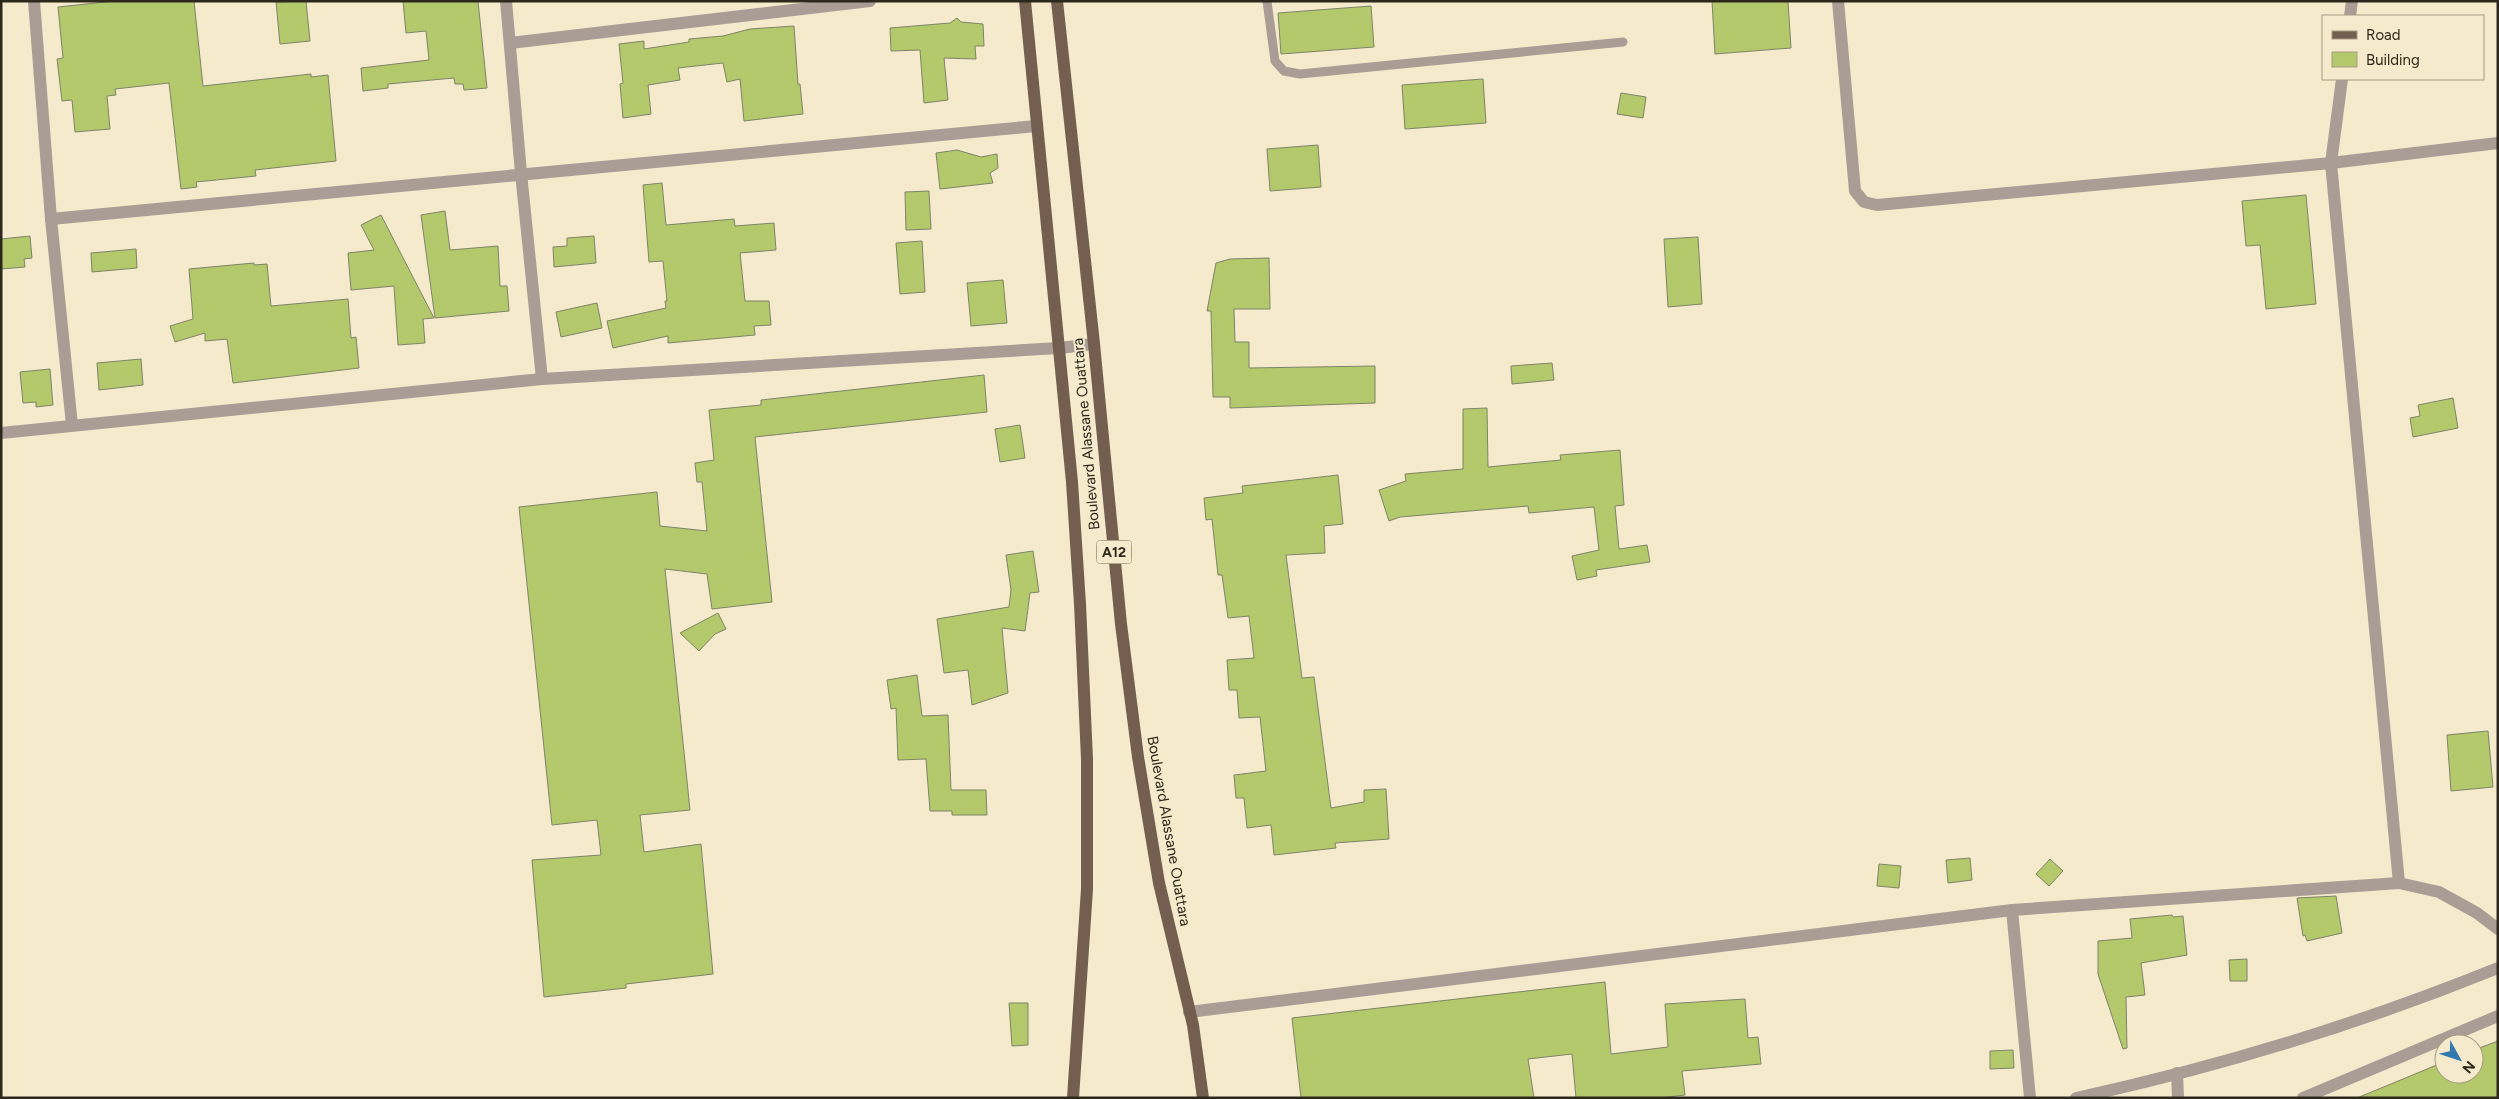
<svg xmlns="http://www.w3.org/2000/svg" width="2499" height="1099" viewBox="0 0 2499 1099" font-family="Figtree,sans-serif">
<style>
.building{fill:#b4c96b;stroke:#7d8469}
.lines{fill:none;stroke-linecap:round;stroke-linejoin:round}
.service{stroke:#a99d95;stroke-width:9}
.minor{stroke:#a99d95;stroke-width:12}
.tertiary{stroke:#a99d95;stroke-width:12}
.primary{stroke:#735e4f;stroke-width:12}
.labels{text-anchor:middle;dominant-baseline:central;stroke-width:4;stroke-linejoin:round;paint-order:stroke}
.shield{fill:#f6eacc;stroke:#696251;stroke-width:1}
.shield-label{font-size:14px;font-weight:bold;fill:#2c281c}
.street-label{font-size:15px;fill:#2c281c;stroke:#f6eacc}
</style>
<rect width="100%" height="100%" fill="#f6eacc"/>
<!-- building -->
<g class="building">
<polygon points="114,1 194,1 203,86 311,74 311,77 328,75 336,161 255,170 256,176 196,182 197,187 181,189 169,83 115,89 116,95 107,96 110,129 75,132 72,100 62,101 57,59 63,58 58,7"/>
<polygon points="306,1 310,41 280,44 276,2"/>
<polygon points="403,1 478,1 487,88 464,90 463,84 455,84 454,78 388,84 388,88 363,91 361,68 429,60 426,31 406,33"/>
<polygon points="1712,1 1788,1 1791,48 1715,54"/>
<polygon points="1371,6 1374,47 1281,54 1278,13"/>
<polygon points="957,18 961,22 983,24 984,46 975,46 976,59 944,58 948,100 924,103 920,50 891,51 890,28 950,23"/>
<polygon points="794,26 798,84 800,84 803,114 744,121 740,79 727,82 723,63 678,68 680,80 648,85 651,114 623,118 620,84 623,83 619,44 644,41 644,49 689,42 689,39 723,36 750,29"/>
<polygon points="1483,79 1486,123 1405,129 1402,85"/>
<polygon points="1621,93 1646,97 1643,118 1617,114"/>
<polygon points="1318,145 1321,187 1270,191 1267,149"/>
<polygon points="957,150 981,157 997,154 998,168 990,173 993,183 940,189 936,153"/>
<polygon points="662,183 666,225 734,219 735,226 774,223 776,250 740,253 745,301 769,301 771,325 754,326 755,335 668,343 668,336 613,348 607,321 666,308 665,301 667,301 663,261 649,262 643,185"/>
<polygon points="929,191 931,229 906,230 905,192"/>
<polygon points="2306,195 2316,304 2266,309 2260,245 2246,246 2242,201"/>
<polygon points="445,211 450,250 498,246 500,286 507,286 509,311 435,318 421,215"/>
<polygon points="381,215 434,318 423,319 425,343 398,345 394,286 351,290 348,253 374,250 361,225"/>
<polygon points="30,236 32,258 24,259 25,267 1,269 1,239"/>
<polygon points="594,236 596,263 554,267 553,247 567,246 567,238"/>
<polygon points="1698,237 1702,304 1668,307 1664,239"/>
<polygon points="922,241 925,292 900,294 896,243"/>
<polygon points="136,249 137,268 92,272 91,253"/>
<polygon points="1269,258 1270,309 1234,309 1235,342 1249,342 1249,368 1375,366 1375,403 1230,408 1230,397 1213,397 1211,311 1207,311 1216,263 1230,259"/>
<polygon points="254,263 254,265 267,264 271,306 348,299 351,338 356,337 359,368 233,383 227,339 205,341 205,333 175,342 170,326 193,319 189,269"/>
<polygon points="1003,280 1007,323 971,326 967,283"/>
<polygon points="597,303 602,328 561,337 556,312"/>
<polygon points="141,359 143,385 99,390 97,363"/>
<polygon points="1552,363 1554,380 1512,384 1511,366"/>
<polygon points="50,369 53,405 36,407 36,402 23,403 20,372"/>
<polygon points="984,375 987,412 755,437 772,602 712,609 707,574 665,569 690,810 640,815 644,852 701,844 713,974 626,984 626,988 544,997 532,860 601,855 597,820 552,825 519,507 657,492 660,526 707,531 702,482 697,482 695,463 714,460 709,410 761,405 761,400"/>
<polygon points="2453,398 2458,428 2413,437 2410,418 2420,416 2418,405"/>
<polygon points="1487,408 1488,467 1561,460 1560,455 1620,450 1624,505 1615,506 1619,549 1647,545 1650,562 1596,570 1597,576 1577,580 1572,556 1599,550 1594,507 1529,513 1528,506 1400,517 1389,521 1379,490 1406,481 1405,474 1463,469 1463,409"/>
<polygon points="1020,425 1025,458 1000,462 995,429"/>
<polygon points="1338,475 1343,524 1324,526 1325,553 1286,555 1302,678 1314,677 1331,808 1364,802 1364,790 1386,789 1389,839 1335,843 1336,848 1274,855 1271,825 1247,828 1244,798 1236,798 1234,775 1266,771 1260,717 1239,718 1237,690 1229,690 1227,660 1254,658 1249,616 1228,618 1222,575 1218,575 1212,519 1206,520 1204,498 1243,493 1242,486"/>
<polygon points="1033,551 1039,592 1030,593 1025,631 1002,628 1008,693 972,705 968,670 944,673 937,619 1009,607 1011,590 1006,555"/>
<polygon points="718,613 726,629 715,634 699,651 680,633"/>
<polygon points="917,675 922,716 948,715 951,790 986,790 987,815 952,815 952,811 930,811 926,759 898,760 896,708 891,709 887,680"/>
<polygon points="2488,731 2493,787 2451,791 2447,735"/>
<polygon points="1970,858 1972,880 1948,883 1946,860"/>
<polygon points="2050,859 2063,871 2049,886 2036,874"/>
<polygon points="1879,864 1901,866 1899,888 1877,886"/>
<polygon points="2336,896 2342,933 2307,941 2305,935 2303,936 2297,898"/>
<polygon points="2172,915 2173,917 2183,916 2187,955 2141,963 2145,995 2126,997 2127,1048 2123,1049 2098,974 2098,941 2132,938 2130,919"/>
<polygon points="2247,959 2247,981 2230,981 2229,960"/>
<polygon points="1605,982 1611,1054 1668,1047 1665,1004 1745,999 1748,1038 1758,1037 1761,1064 1682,1071 1685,1095 1660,1098 1576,1098 1572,1054 1528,1059 1534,1098 1301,1098 1292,1018"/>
<polygon points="1009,1003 1028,1003 1028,1045 1012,1046"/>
<polygon points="2498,1041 2498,1098 2357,1098 2444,1062 2444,1074 2474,1074 2474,1050"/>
<polygon points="2013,1050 2014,1068 1990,1069 1990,1051"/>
</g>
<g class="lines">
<!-- service -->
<polyline class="service" points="1267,1 1275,61 1284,71 1300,74 1623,42"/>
<!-- minor -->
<g class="minor">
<polyline points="34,1 51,219 72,425"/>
<polyline points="506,1 521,173 542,379"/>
<polyline points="1838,1 1855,191 1864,202 1877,205 2331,163 2498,143"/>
<polyline points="2350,16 2352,1"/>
<polyline points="510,43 870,1"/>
<polyline points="2342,79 2331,163 2399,883"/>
<polyline points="51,219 1036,126"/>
<polyline points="1,433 542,379 1059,348 1094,344"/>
<polyline points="2012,910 2030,1098"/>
<polyline points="1189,1012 2012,910 2399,883 2439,892 2477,913 2498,929"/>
<polyline points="2177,1073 2178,1098"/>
<polyline points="2303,1098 2498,1016"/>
</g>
<!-- tertiary -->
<path class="tertiary" d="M2076,1098C2219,1067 2362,1023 2498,968"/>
<!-- primary -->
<g class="primary">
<polyline points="1025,1 1072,482 1080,604 1087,759 1087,889 1073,1098"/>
<polyline points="1057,1 1094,344 1121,624 1138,757 1159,883 1193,1025 1203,1098"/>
</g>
</g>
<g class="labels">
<!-- shield labels -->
<rect class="shield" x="1096.5" y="540.5" width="35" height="23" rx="4"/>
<g class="shield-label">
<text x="1114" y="552">A12</text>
</g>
<!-- street labels -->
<g class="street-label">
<text transform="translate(1086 434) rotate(-95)">Boulevard Alassane Ouattara</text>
<text transform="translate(1169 831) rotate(80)">Boulevard Alassane Ouattara</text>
</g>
</g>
<!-- border -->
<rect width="2499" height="1099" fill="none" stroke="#2c281c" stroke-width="5"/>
<!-- legend -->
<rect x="2322" y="15" width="162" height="65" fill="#f6eacc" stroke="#a59c86"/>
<rect x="2332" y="31" width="25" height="8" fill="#735e4f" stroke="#a59c86"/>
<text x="2366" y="40" font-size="15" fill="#2c281c">Road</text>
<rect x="2332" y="52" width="25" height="15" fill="#b4c96b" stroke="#a59c86"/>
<text x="2366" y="65" font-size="15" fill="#2c281c">Building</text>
<!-- north arrow -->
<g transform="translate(2459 1059) rotate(130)"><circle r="24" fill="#f6eacc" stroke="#a59c86"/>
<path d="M0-4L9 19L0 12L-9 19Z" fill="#327aaf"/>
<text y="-8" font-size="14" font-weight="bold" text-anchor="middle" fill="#2c281c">N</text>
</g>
</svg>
